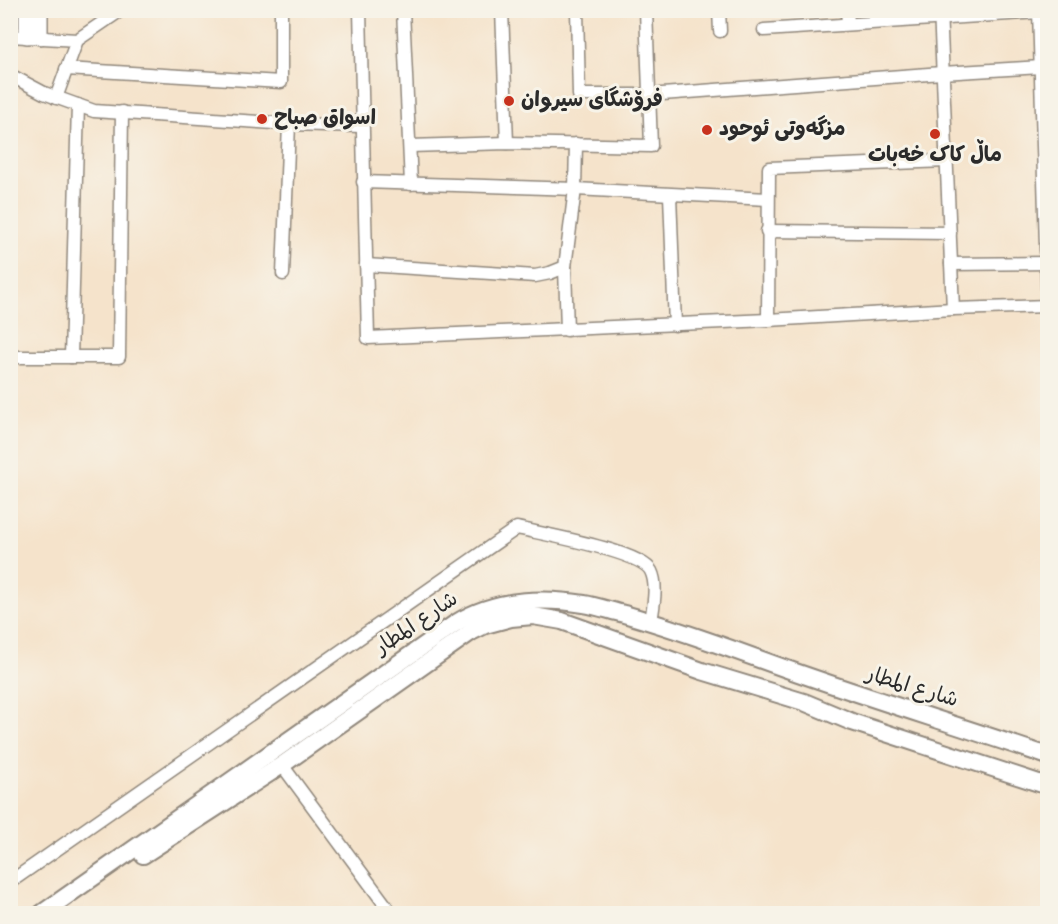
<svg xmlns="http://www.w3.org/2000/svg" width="1058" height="924" viewBox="0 0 1058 924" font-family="'Indie Flower','Playpen Sans Arabic',sans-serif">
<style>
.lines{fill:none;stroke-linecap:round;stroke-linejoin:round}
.minor-casing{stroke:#90877b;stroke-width:15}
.tertiary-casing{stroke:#90877b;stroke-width:18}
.secondary-casing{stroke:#90877b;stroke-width:20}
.minor{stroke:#fff;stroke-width:12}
.tertiary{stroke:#fff;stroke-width:15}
.secondary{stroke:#fff;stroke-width:16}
.poi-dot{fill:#c8321e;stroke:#f7f3e8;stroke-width:2}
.labels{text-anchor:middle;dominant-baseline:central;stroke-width:6;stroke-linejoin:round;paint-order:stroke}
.poi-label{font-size:21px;font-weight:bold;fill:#2b2b2b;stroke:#f7f3e8;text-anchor:start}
.street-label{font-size:21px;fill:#2b2b2b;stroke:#f7f3e8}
</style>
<rect width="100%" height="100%" fill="#f7f3e8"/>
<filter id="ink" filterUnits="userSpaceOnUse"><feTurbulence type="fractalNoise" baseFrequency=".0167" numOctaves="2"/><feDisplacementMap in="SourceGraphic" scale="12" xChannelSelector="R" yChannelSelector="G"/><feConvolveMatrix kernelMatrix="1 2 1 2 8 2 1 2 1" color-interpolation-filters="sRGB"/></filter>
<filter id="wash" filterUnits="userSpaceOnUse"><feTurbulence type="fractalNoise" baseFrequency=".008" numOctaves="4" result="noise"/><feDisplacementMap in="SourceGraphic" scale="24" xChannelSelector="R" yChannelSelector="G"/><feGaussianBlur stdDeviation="1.35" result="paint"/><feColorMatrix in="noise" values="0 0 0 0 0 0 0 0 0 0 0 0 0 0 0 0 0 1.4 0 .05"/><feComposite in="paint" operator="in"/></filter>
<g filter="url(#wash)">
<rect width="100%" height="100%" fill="#f5e3cb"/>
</g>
<g filter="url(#ink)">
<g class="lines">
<defs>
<g id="minor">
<polyline points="360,10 368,338 768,320 953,309 1048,306"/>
<polyline points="403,10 411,184"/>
<polyline points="502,10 507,143"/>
<polyline points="577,10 579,95 649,95 942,73 1041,67"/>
<polyline points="719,10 720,31"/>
<polyline points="847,10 848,23"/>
<polyline points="940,10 953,309"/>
<polyline points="1039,10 1048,314"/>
<polyline points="764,30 1039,12"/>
<polyline points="10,36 77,40 121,10"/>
<polyline points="66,69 281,82 281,10"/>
<polyline points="10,75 44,93 94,111 289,124 362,126"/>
<polyline points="56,98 77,40"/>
<polyline points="410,146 507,143 651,146 646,10"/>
<polyline points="363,182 575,189 768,199"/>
<polyline points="670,195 675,325"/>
<polyline points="767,231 950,233"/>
<polyline points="951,264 1045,263"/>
<polyline points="366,265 535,276 550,273 565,267 575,189 576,144"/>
<polyline points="565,267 567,330"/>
<polyline points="283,274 289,124"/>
<polyline points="768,320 769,168 946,161"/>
<polyline points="10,357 119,357 122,112"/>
<polyline points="71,357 78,105"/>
<polyline points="282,765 392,914"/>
<path d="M10,882L517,528C542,534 641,551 651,571C658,585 653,607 651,622"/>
</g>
<g id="tertiary">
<polyline points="27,10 27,36"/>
<polyline points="40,37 40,10"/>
</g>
<g id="secondary">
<polyline points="143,855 282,765 471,632 485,625 511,618 533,616 562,621 702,671 804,702 852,722 1048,786"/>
<path d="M41,914L456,623C495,599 540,597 584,604C597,606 611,611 624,614C678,629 731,649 784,668C871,699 960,726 1048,756"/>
</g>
</defs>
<!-- minor casing -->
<use href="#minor" class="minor-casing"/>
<!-- tertiary casing -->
<use href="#tertiary" class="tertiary-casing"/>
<!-- secondary casing -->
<use href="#secondary" class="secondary-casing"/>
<!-- minor -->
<use href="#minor" class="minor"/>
<!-- tertiary -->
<use href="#tertiary" class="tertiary"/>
<!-- secondary -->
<use href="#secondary" class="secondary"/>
</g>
</g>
<!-- markers -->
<g class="poi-dot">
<circle cx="509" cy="101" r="6"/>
<circle cx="262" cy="119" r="6"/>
<circle cx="707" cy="130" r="6"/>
<circle cx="935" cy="134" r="6"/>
</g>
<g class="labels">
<!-- poi labels -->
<g class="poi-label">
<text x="521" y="101">فرۆشگای سیروان</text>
<text x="274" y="119">اسواق صباح</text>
<text x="719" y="130">مزگەوتی ئوحود</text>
<text x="935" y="156" text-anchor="middle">ماڵ کاک خەبات</text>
</g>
<!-- street labels -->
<g class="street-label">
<text transform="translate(417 624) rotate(-34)">شارع المطار</text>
<text transform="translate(912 688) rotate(17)">شارع المطار</text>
</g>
</g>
<!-- margin -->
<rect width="1058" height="924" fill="none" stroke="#f7f3e8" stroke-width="36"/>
</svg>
